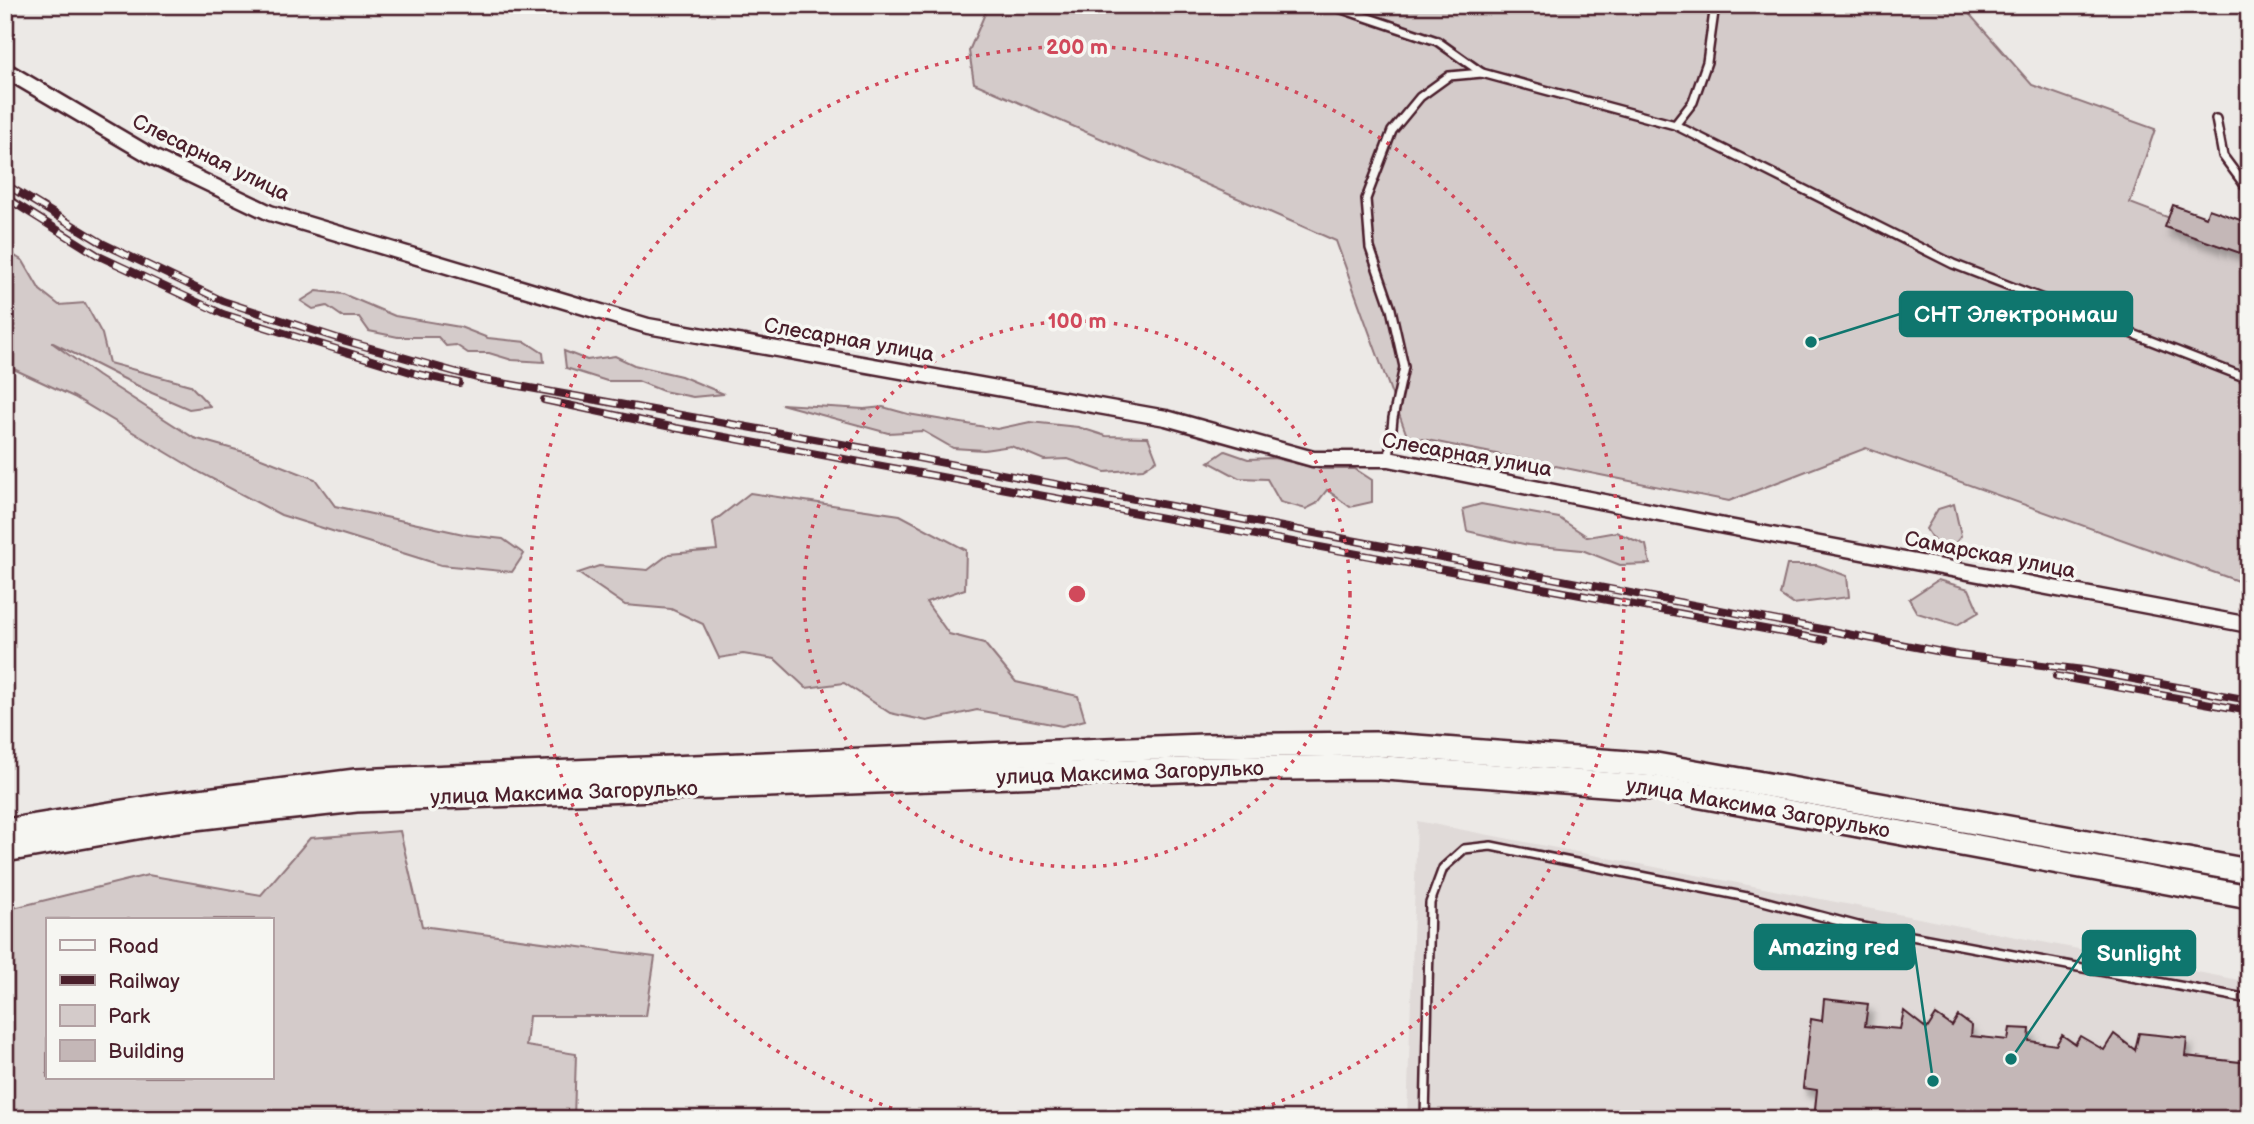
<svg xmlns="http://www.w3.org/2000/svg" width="2254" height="1124" viewBox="0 0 2254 1124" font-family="'Balsamiq Sans',sans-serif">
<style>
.built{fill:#e0dad8}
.green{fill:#d4cbca;stroke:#8f757a;stroke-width:2;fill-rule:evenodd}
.building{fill:#c4b7b7;stroke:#4a1f2b;stroke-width:2;filter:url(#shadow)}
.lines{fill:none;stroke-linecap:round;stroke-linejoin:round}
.service-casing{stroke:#4a1f2b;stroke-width:12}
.minor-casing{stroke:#4a1f2b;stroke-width:19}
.primary-casing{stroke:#4a1f2b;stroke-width:28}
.service{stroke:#f6f6f2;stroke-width:7}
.minor{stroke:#f6f6f2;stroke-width:14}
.primary{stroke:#f6f6f2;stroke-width:23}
.rail-casing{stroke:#4a1f2b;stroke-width:8}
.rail{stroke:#f6f6f2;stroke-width:5;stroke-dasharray:16;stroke-linecap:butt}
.ring{fill:none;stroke:#d1495b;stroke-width:3.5;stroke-dasharray:3.5 7}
.labels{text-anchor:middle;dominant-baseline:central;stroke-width:7;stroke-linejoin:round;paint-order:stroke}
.street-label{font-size:21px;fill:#4a1f2b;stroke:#f6f6f2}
.centre{fill:#d1495b;stroke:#f6f6f2;stroke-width:3.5}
.ring-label{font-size:21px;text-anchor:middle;font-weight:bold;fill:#d1495b;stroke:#f6f6f2;stroke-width:7;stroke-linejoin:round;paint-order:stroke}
.leader{fill:none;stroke:#0f766e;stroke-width:2.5}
.callout-dot{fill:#0f766e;stroke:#f6f6f2;stroke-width:2.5}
.callout{fill:#0f766e;stroke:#0f766e;stroke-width:2.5}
.callout-label{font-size:23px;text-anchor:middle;font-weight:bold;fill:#fff}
</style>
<defs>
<filter id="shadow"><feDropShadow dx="4.5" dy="8" stdDeviation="3.5" flood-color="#0004"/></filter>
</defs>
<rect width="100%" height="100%" fill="#ece9e6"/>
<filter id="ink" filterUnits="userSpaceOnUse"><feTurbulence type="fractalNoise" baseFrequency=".0143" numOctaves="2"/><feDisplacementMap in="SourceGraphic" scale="14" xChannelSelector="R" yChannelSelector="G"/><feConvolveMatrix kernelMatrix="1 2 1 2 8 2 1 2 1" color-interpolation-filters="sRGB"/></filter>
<g filter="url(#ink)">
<!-- built -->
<polygon class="built" points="1417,821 2249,982 2249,1119 1407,1119"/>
<!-- green -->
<g class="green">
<polygon points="991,5 1956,5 1966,10 2032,85 2155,129 2130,203 2249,248 2249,585 1866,448 1729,501 1407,436 1336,241 974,83 969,51 986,11"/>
<polygon points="5,250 23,261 40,290 59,305 85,303 102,334 109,363 190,385 210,406 189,409 152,393 51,342 98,376 194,438 251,454 315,479 335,506 468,535 503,539 524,554 512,572 441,565 281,515 201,473 74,397 5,365"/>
<polygon points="317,291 343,294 395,316 460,327 488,338 526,342 543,353 544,362 512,360 489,353 468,353 456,345 446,346 438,337 398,337 369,331 359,317 343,317 327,306 313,309 301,301"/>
<polygon points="564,351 587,360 615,356 634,365 681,376 724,394 693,397 663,391 638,381 607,381 566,368"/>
<polygon points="781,404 864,409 883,407 908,414 997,429 1030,422 1078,427 1106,436 1148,437 1157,460 1143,469 1105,472 1068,459 1044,460 1011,446 984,450 953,448 923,431 888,433"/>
<polygon points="1225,451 1248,459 1274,458 1320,469 1355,469 1372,480 1372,502 1350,507 1327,490 1316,504 1306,509 1280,502 1267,479 1239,478 1209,462"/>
<polygon points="750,493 900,515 966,550 965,589 926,602 949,634 984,643 1016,682 1078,696 1085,720 1062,726 977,710 927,721 890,713 844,683 806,688 775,659 743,654 719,658 703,624 671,609 625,605 578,573 599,566 648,570 669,554 717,550 713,522"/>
<polygon points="1481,504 1559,518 1588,537 1616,532 1646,545 1650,564 1620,565 1582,550 1528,545 1467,531 1463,509"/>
<polygon points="1954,504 1961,536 1954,545 1936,544 1926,529 1938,509"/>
<polygon points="1787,565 1817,565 1847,576 1849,597 1793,604 1780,595"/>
<polygon points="1938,580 1969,589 1979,612 1957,625 1917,613 1909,599"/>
<path d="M400,831L422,926L655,957L646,1016H529L526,1046L576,1054L574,1119H5V910L148,875L261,895L310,838ZM47,919H271V1077H47Z"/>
</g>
<!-- building -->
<g class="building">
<polygon points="2173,205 2206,217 2209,209 2249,223 2249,256 2165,227"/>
<polygon points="1824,999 1868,1004 1865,1026 1900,1029 1904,1011 1927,1029 1936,1015 1952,1026 1958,1016 1972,1026 1971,1036 2008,1040 2010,1028 2030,1029 2029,1041 2056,1045 2062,1035 2075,1044 2080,1036 2104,1050 2114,1034 2135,1050 2139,1033 2187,1038 2185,1056 2249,1063 2249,1119 1814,1119 1817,1090 1803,1088 1811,1019 1822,1021"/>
</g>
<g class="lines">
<defs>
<g id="service">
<polyline points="1330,5 1437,41 1482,73"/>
<polyline points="2216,119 2223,156 2249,191"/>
<polyline points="1675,125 1693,102 1707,62 1715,5"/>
<polyline points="1389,459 1393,418 1404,367 1391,309 1370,248 1366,199 1392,131 1420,97 1449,76 1482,73 1675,125 1953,264 2249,379"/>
<polyline points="1425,1119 1430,903 1443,868 1464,849 1491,846 1752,898 1858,926 2249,999"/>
</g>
<polyline id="minor" points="5,70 153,157 270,213 648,326 1166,418 1313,459 1389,459 1724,526 2249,625"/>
<g id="primary">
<polyline points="5,831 160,806 356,781 1204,746 1375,744 1656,765 2249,871"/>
<polyline points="5,850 177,820 356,800 1207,769 1372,767 1658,788 2249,897"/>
</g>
</defs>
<!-- service casing -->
<use href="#service" class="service-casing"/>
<!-- minor casing -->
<use href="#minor" class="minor-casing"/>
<!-- primary casing -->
<use href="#primary" class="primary-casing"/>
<!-- service -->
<use href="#service" class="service"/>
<!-- minor -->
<use href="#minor" class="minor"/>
<!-- primary -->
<use href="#primary" class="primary"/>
<defs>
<g id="rail">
<polyline points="5,184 102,243 223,301 346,341 480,379 881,451 1958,655 2084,670 2249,700"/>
<polyline points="5,197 99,256 223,314 417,374 459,383"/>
<polyline points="544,400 676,428 1824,640"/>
<polyline points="2056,676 2249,711"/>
</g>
</defs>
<!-- rail casing -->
<use href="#rail" class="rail-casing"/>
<!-- rail -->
<use href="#rail" class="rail"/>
</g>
</g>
<!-- distance rings -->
<g class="ring">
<circle cx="1077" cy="594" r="273"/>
<path d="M922 1118A547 547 0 1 1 1232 1118"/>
</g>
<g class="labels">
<!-- street labels -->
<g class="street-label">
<text transform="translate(211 158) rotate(26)">Слесарная улица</text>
<text transform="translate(849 340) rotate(10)">Слесарная улица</text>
<text transform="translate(1467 455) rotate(10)">Слесарная улица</text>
<text transform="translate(1990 555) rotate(11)">Самарская улица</text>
<text transform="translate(1130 773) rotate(-2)">улица Максима Загорулько</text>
<text transform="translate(564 793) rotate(-2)">улица Максима Загорулько</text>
<text transform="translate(1758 808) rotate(10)">улица Максима Загорулько</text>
</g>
</g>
<circle cx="1077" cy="594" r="10" class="centre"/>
<g class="ring-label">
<text x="1077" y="54">200 m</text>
<text x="1077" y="328">100 m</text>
</g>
<!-- callouts -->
<path class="leader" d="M1811 342L1900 314M1933 1081L1914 947M2011 1059L2083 953"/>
<g class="callout-dot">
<circle cx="1811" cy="342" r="7"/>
<circle cx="1933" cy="1081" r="7"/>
<circle cx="2011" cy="1059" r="7"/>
</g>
<g class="callout">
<rect x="1900" y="292" width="232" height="44" rx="7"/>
<rect x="1755" y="925" width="159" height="44" rx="7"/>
<rect x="2083" y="931" width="112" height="44" rx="7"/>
</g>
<g class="callout-label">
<text x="2016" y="322">СНТ Электронмаш</text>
<text x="1834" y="955">Amazing red</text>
<text x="2139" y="961">Sunlight</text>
</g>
<!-- margin -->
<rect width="2254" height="1124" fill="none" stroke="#f6f6f2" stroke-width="28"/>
<rect x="14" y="14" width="2226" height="1096" fill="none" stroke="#4a1f2b" stroke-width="2.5" filter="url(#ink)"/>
<!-- legend -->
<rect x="46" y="918" width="228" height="161" fill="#f6f6f2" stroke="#b1a0a2" stroke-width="2"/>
<rect x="60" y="940" width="35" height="10" fill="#f6f6f2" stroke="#b1a0a2" stroke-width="2"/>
<text x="108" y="953" font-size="21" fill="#4a1f2b">Road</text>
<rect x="60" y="975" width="35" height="10" fill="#4a1f2b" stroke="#b1a0a2" stroke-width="2"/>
<text x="108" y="988" font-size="21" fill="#4a1f2b">Railway</text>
<rect x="60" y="1005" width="35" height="21" fill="#d4cbca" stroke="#b1a0a2" stroke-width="2"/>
<text x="108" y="1023" font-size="21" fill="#4a1f2b">Park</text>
<rect x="60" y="1040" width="35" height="21" fill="#c4b7b7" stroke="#b1a0a2" stroke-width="2"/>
<text x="108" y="1058" font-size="21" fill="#4a1f2b">Building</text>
</svg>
